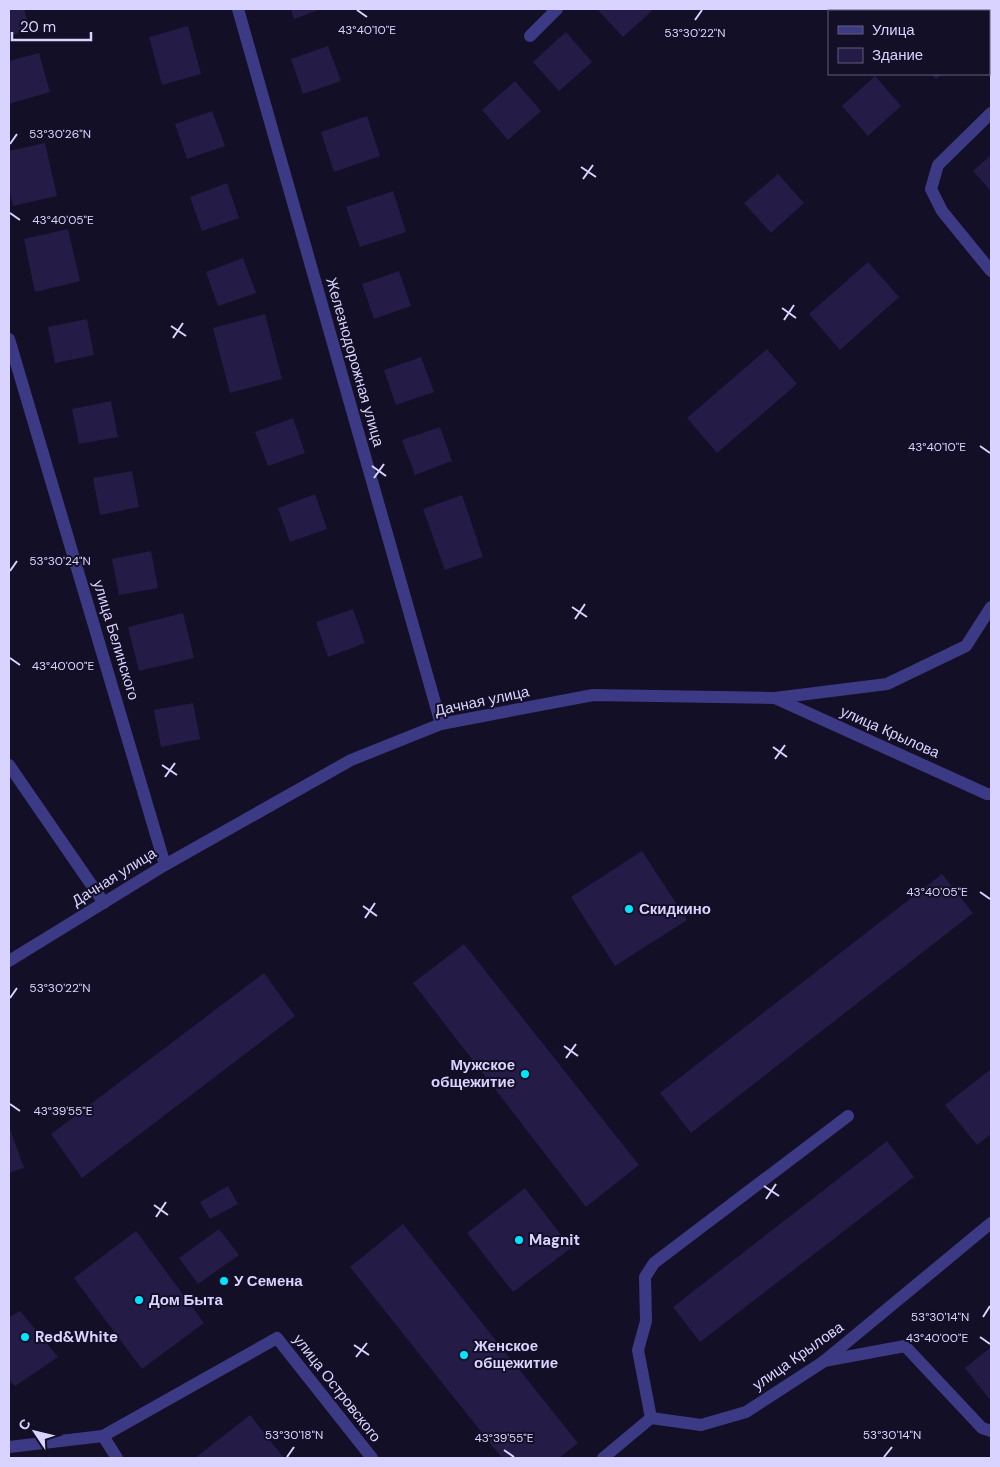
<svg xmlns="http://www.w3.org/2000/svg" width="1000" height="1467" viewBox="0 0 1000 1467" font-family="'DM Sans',sans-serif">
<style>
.building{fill:#241b47}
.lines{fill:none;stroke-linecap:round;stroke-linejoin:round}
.minor{stroke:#3d3a85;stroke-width:12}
.ticks{fill:none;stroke:#d9d4ff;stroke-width:2}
.poi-dot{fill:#00e5ff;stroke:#130f26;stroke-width:2}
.labels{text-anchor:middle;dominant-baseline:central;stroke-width:4;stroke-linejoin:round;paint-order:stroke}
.street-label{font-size:15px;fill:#d9d4ff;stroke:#130f26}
.poi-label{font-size:15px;font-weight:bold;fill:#d9d4ff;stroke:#130f26;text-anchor:start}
.ticks-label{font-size:12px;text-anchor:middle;fill:#d9d4ff;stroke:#130f26;stroke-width:4;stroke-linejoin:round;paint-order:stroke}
</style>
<rect width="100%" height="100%" fill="#130f26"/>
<!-- building -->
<g class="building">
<polygon points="9,9 24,9 30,30 9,36"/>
<polygon points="291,9 321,9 294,19"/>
<polygon points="597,9 654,9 623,37"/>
<polygon points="945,9 985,9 987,11 942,11"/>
<polygon points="989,13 991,15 991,28 989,30"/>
<polygon points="188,26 201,74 162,85 149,37"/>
<polygon points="566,32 592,62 559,91 533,62"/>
<polygon points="328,46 341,81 303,94 291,59"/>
<polygon points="39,53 50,92 9,104 9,61"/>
<polygon points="931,74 942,74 936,79"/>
<polygon points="875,76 901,106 868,136 842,106"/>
<polygon points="515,81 541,111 508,140 482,110"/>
<polygon points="212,111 225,146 187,159 175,124"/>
<polygon points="367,116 380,156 334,172 321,132"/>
<polygon points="45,143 57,196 13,206 9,188 9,151"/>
<polygon points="991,155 991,191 973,171"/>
<polygon points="778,174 804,203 771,233 744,203"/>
<polygon points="227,183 239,218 202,231 190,197"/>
<polygon points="393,191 406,232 360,247 346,207"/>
<polygon points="68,229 80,281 35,292 24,239"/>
<polygon points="243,258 256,293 218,306 206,272"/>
<polygon points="868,262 899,297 840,350 809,314"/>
<polygon points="399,271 411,306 374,319 362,284"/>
<polygon points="265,314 282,379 230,393 213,328"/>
<polygon points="87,319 94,355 55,363 48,327"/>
<polygon points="767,349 797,384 717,453 687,418"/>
<polygon points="421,357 434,392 396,405 384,370"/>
<polygon points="111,401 118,437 79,444 72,409"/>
<polygon points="293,418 305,453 268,466 255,432"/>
<polygon points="440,427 452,461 415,475 402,440"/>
<polygon points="132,471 139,507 100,515 93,478"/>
<polygon points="315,494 327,529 290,542 278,508"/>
<polygon points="462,495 483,557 445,570 423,509"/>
<polygon points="151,551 158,588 119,595 112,559"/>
<polygon points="353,609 365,643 328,657 316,622"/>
<polygon points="183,613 194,658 139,671 128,627"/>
<polygon points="193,703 200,739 161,747 154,710"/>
<polygon points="642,851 687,920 615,966 571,897"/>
<polygon points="942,874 973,913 691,1133 660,1093"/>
<polygon points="464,944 639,1165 586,1207 413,983"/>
<polygon points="264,973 295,1016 82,1178 51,1134"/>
<polygon points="991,1069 991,1134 977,1145 945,1105"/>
<polygon points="9,1126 24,1168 9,1173"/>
<polygon points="887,1141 914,1177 700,1342 673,1307"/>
<polygon points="228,1186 238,1204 210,1219 200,1202"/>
<polygon points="525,1188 571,1248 513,1292 467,1233"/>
<polygon points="403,1224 578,1443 559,1458 502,1458 350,1267"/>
<polygon points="219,1229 239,1255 198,1284 179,1258"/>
<polygon points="136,1231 204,1323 142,1369 74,1278"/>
<polygon points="20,1311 58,1357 15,1386 9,1380 9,1317"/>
<polygon points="991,1347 991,1401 965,1368"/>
<polygon points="250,1415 284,1458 195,1458"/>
</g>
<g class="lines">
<!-- minor -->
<g class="minor">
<polyline points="238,9 441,724"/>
<polyline points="530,36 557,9"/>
<polyline points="991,113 938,165 931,189 942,211 991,271"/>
<polyline points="9,339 165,865"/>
<polyline points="775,698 987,794 991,794"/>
<polyline points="9,765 104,903"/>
<polyline points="9,961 165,865 351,760 441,724 593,695 775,698 887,684 966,646 991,607"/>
<polyline points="824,1361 905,1346 982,1428 991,1431"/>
<polyline points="651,1418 638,1350 646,1321 645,1277 654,1263 848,1116"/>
<polyline points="103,1436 117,1458"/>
<polyline points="9,1447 103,1436 277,1338 372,1458"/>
<polyline points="603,1458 651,1418 701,1425 746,1412 823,1362 991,1223"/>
</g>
</g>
<!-- ticks -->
<path class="ticks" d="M357,10L367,17M695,20L702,10M10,144L17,134M581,167L596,177M583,179L593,165M10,213L20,220M782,308L796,318M784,320L794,305M171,326L186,336M173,338L183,323M980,446L990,453M372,466L386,476M374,478L384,464M10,571L17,561M572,607L587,617M575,619L585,604M10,658L20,665M773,747L787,757M775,759L785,745M162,765L177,775M165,777L175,763M980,892L990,899M363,906L377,916M365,918L375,903M10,998L17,988M564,1046L578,1056M566,1058L576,1044M10,1104L20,1111M764,1186L779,1196M766,1199L776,1184M154,1205L168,1215M156,1217L166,1202M983,1317L990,1306M980,1337L990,1344M354,1345L369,1355M356,1357L367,1343M504,1450L514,1457M287,1457L294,1447M884,1457L892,1447"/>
<!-- markers -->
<g class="poi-dot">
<circle cx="629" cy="909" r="5"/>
<circle cx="525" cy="1074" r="5"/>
<circle cx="519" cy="1240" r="5"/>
<circle cx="224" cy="1281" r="5"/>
<circle cx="139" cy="1300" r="5"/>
<circle cx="25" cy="1337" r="5"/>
<circle cx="464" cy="1355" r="5"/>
</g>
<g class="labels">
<!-- street labels -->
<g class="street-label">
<text transform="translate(355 362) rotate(74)">Железнодорожная улица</text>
<text transform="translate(116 640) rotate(73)">улица Белинского</text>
<text transform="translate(482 701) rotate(-12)">Дачная улица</text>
<text transform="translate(890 732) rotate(24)">улица Крылова</text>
<text transform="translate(114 877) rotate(-32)">Дачная улица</text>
<text transform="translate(798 1356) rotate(-35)">улица Крылова</text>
<text transform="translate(337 1388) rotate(52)">улица Островского</text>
</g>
<!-- poi labels -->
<g class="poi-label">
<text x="639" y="909">Скидкино</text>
<text x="515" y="1065" text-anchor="end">Мужское<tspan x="515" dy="17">общежитие</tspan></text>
<text x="529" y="1240">Magnit</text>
<text x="234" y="1281">У Семена</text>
<text x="149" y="1300">Дом Быта</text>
<text x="35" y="1337">Red&amp;White</text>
<text x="474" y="1346">Женское<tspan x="474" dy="17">общежитие</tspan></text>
</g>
</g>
<g class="ticks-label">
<text x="367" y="34">43°40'10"E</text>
<text x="695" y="37">53°30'22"N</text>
<text x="60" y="138">53°30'26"N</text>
<text x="63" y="224">43°40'05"E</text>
<text x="937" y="451">43°40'10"E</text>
<text x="60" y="565">53°30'24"N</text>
<text x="63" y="670">43°40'00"E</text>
<text x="937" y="896">43°40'05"E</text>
<text x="60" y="992">53°30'22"N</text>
<text x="63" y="1115">43°39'55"E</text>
<text x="940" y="1321">53°30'14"N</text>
<text x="937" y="1342">43°40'00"E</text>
<text x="294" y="1439">53°30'18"N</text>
<text x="892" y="1439">53°30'14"N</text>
<text x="504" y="1442">43°39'55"E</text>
</g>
<!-- border -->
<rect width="1000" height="1467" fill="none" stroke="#d9d4ff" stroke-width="20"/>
<!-- legend -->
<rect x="828" y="10" width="162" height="65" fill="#130f26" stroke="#625e7d"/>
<rect x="838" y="26" width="25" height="8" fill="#3d3a85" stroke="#625e7d"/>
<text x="872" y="35" font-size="15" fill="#d9d4ff">Улица</text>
<rect x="838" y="48" width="25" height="15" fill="#241b47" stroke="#625e7d"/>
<text x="872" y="60" font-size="15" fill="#d9d4ff">Здание</text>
<!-- north arrow -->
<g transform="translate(35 1432) rotate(305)" stroke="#130f26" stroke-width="4" paint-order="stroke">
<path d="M0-4L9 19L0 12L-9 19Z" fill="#d9d4ff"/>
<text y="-8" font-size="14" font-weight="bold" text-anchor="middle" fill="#d9d4ff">С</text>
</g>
<!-- scale -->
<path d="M12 32v8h79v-8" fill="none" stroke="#d9d4ff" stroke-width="2.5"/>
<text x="20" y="32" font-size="15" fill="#d9d4ff" stroke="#130f26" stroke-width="4" paint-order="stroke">20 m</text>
</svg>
